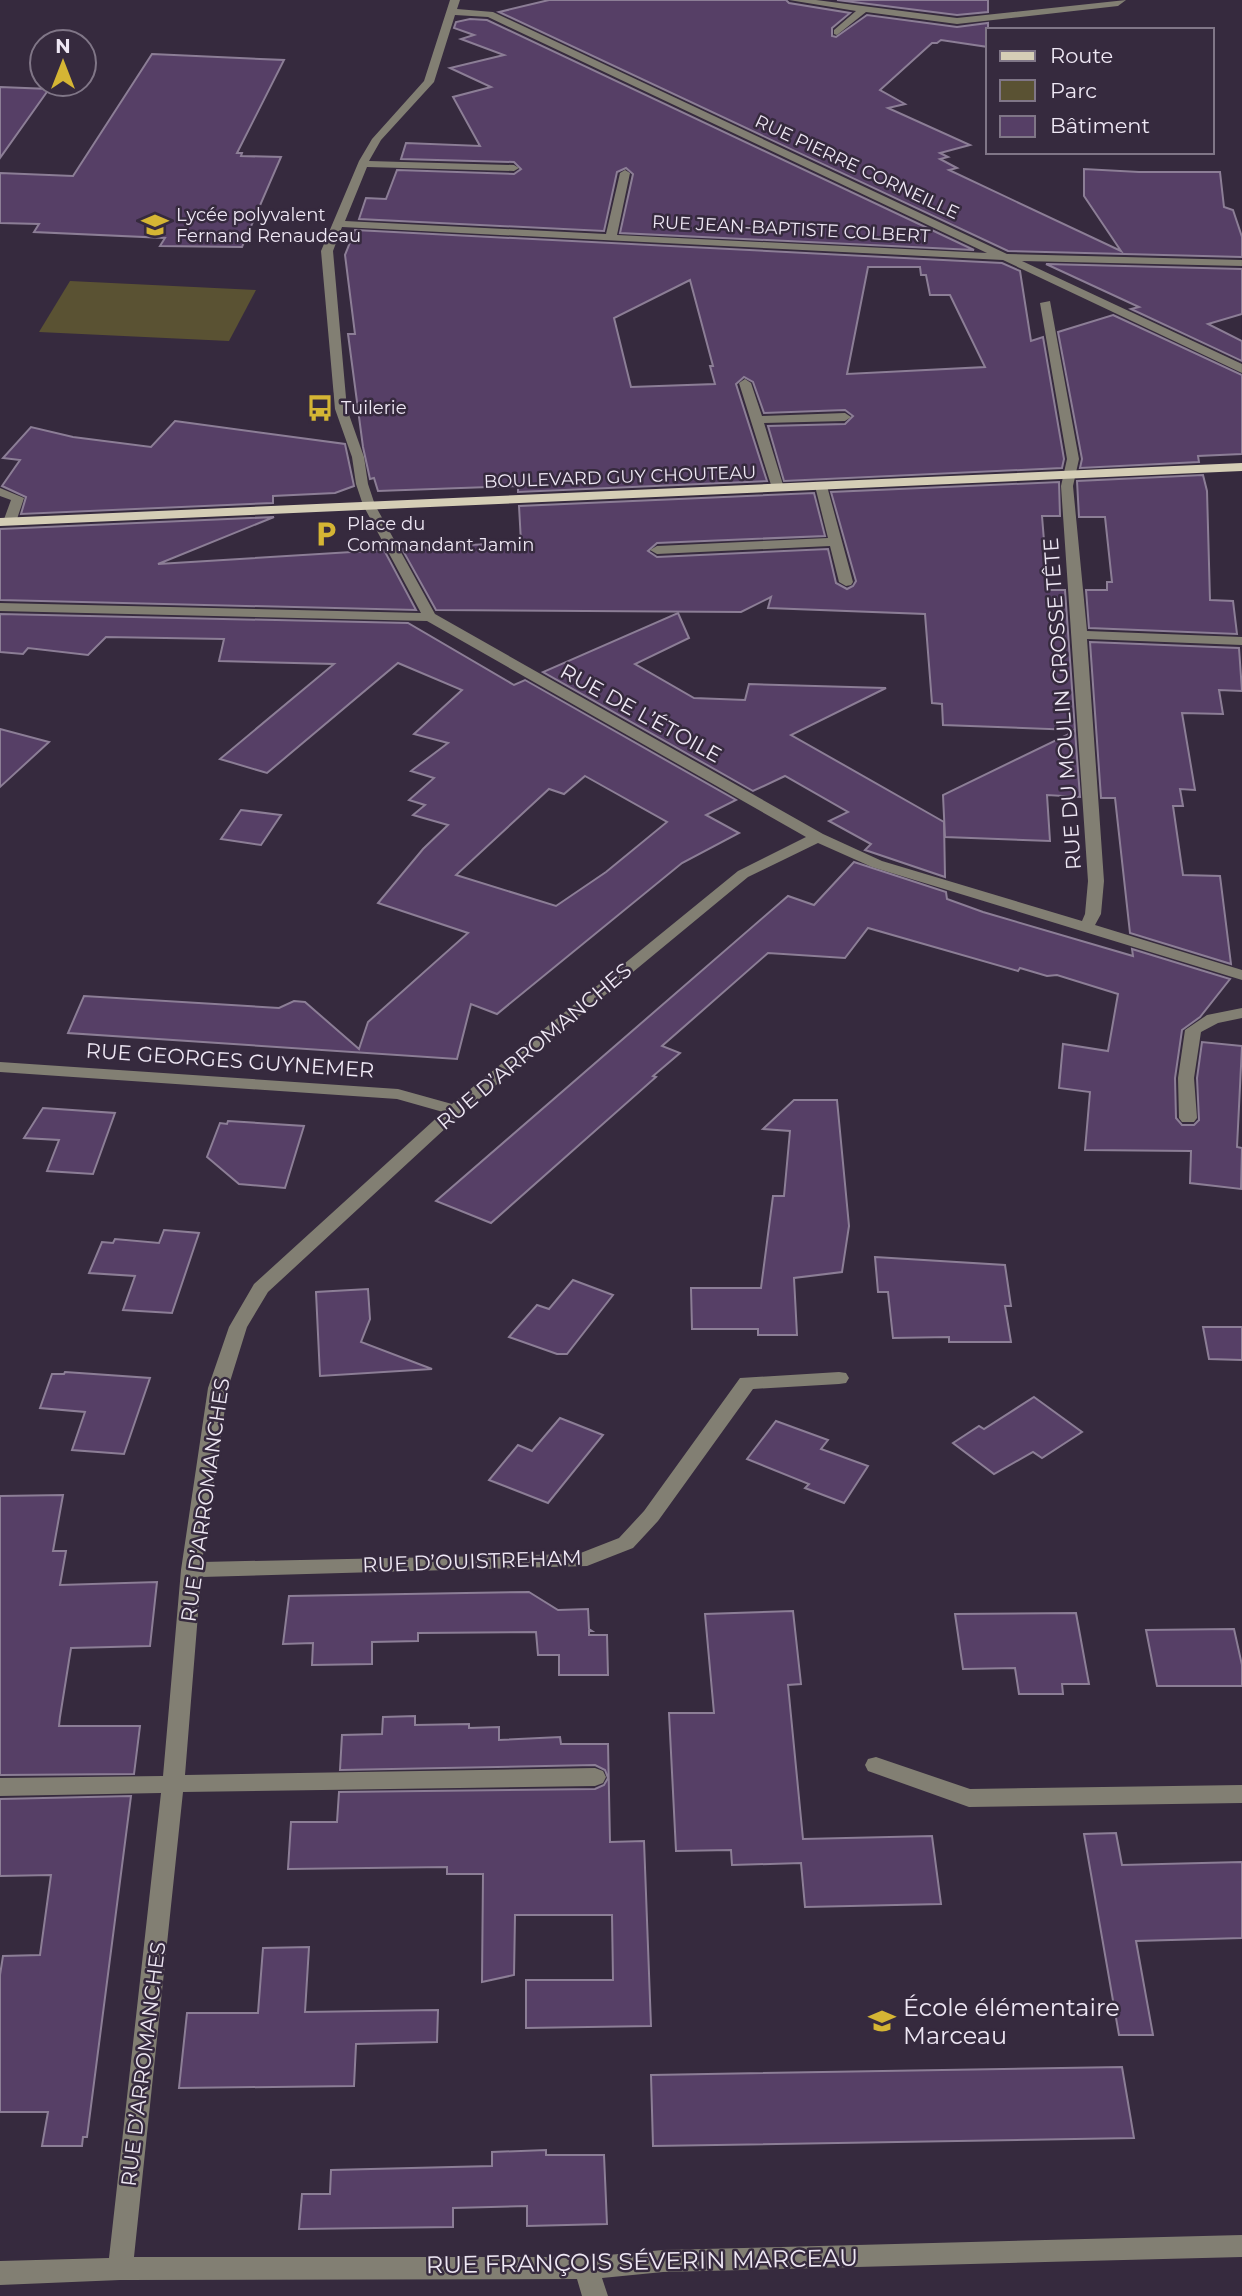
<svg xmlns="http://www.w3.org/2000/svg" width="1242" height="2296" viewBox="0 0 1242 2296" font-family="Montserrat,sans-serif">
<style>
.green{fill:#5a5233}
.building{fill:#563f66;stroke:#8c7e96;stroke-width:2;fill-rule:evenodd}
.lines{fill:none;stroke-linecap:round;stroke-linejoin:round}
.minor{fill:#827f73;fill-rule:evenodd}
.major{fill:#d5ceb6;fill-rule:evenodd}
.labels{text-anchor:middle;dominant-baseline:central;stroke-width:5;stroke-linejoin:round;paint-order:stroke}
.far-street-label{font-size:18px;fill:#eee7f4;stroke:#362a3e}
.far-poi-label{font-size:18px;fill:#eee7f4;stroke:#362a3e;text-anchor:start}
.street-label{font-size:21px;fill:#eee7f4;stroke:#362a3e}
.near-poi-label{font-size:24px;fill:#eee7f4;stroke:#362a3e;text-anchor:start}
.near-street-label{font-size:24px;fill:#eee7f4;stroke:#362a3e}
</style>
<rect width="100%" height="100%" fill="#362a3e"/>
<!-- green -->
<polygon class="green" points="70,281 256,290 229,341 39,332"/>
<!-- building -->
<g class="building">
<polygon points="549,0 786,0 789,3 850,13 832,28 832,36 836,37 867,15 957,27 988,23 988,47 941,40 937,43 932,43 880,90 905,104 888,108 970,145 940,153 948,157 940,159 957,168 949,170 1121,251 1084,196 1084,169 1139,172 1220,172 1224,207 1233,210 1242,237 1242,257 1008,251 499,12"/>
<polygon points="837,0 988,0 988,12 957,15"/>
<polygon points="470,19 487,20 974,250 620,233 633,174 626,168 617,172 604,231 359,219 366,198 386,199 397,170 514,174 521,169 514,162 401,159 406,143 480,146 453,97 491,87 450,68 504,55 461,39 474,35 454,28 456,22"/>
<polygon points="152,54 284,60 237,153 242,153 241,156 281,157 242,247 160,246 165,238 34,232 39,224 0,223 0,173 73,176"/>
<polygon points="0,87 49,89 0,158"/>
<path d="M355,230L1002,263L1020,271L1031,341L1043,337L1064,459L1062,468L784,481L768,426L845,424L853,416L845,410L764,413L753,382L744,377L736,384L767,481L518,492V486L378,491L374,478L370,479L363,447L348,334H355L345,255ZM868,267H920L921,275H926L930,295H950L985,367L847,374ZM690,280L713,366H710L715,384L631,387L614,318Z"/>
<polygon points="1046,264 1242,269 1242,314 1208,324 1242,341 1242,361 1131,309 1139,307"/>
<polygon points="1113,315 1242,375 1242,454 1198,456 1199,462 1080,468 1082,459 1058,332"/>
<polygon points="175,421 345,444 354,486 335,493 273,496 273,503 21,514 26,497 2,486 20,460 3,458 31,427 73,437 151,447"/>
<polygon points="1203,475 1207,491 1210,600 1233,601 1237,634 1089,628 1086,590 1107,590 1107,582 1112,582 1105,517 1079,517 1077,481"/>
<polygon points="1059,482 1060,516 1042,516 1048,590 1065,590 1075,730 943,725 942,704 932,703 925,614 768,608 771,597 741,612 436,610 402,549 521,542 519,506 814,493 825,536 657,543 648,551 657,557 828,549 836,583 847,589 853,586 856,581 831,492"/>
<polygon points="274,517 158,564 384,550 416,610 0,600 0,529"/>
<polygon points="678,613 689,638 635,664 694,698 745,700 749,684 886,688 791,735 944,822 945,877 865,850 871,844 829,821 848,812 785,776 753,791 543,672"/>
<path d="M0,614L408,623L514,685L525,680L736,800L706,815L739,833L682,863L497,1014L471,1004L457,1059L68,1033L84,996L279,1008L294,1001L305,1002L359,1049L368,1022L468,933L378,903L423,849L448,825L413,815L425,805L409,800L434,778L411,771L448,743L414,734L462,690L398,663L267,773L220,759L334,664L219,661L224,639L106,637L88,655L28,648L23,654L0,652ZM585,776L667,822L606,872L556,906L456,875L549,789L564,794Z"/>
<polygon points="1090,642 1239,648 1242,691 1219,690 1223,714 1182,713 1195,790 1180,789 1183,806 1173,806 1183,875 1220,876 1231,964 1130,933 1115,798 1101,798"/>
<polygon points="0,729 49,742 0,787"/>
<polygon points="1075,731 1080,797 1047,795 1050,841 945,837 943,795"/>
<polygon points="241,810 281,815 261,845 221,839"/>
<polygon points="854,862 946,892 947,899 983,912 1133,956 1132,949 1230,979 1200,1017 1182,1030 1175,1078 1176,1118 1182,1125 1194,1125 1199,1120 1197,1078 1202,1042 1242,1046 1237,1147 1242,1148 1241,1189 1190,1183 1191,1151 1085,1150 1090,1092 1059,1088 1063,1044 1108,1051 1118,994 1057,975 1047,976 1020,968 1018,971 868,928 845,958 768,953 662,1046 680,1053 653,1076 656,1077 491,1223 436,1201 788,896 814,905"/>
<polygon points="794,1100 837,1100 849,1226 842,1272 794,1278 797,1335 758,1335 758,1329 692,1329 691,1288 761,1288 773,1196 784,1196 790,1131 763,1129"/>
<polygon points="43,1108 115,1113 93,1174 47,1171 59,1140 24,1138"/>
<polygon points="228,1121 304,1126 285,1188 239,1184 207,1157 220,1123 227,1124"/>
<polygon points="164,1230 199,1233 172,1313 123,1310 135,1276 89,1273 102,1242 113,1243 115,1239 159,1243"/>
<polygon points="875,1257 1005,1265 1011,1306 1005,1306 1011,1342 949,1342 949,1337 893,1338 888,1292 878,1292"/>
<polygon points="573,1280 613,1295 567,1354 557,1354 509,1337 537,1305 549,1309"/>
<polygon points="368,1289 370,1319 361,1342 432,1369 320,1376 316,1292"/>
<polygon points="1203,1327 1242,1327 1242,1360 1209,1359"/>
<polygon points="65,1372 150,1378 124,1454 72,1450 85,1412 40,1408 52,1374 64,1374"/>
<polygon points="1034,1397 1082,1432 1042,1458 1033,1452 994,1474 953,1443 979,1426 984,1429"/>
<polygon points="560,1418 603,1435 548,1503 489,1480 518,1445 532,1451"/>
<polygon points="776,1421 828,1440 821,1449 868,1466 844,1503 805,1488 809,1484 747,1459"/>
<polygon points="63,1495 53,1551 66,1551 60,1585 157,1582 150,1646 71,1648 60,1717 59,1726 140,1726 134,1774 0,1775 0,1496"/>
<polygon points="529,1592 558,1610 588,1609 589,1629 592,1631 589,1631 589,1635 607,1635 608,1675 559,1675 559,1655 538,1655 536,1632 418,1633 418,1641 372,1642 372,1664 312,1665 313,1643 283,1644 289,1596"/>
<polygon points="793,1611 801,1684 788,1685 803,1839 932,1836 941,1904 805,1907 801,1863 732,1865 731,1850 676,1851 669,1713 714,1713 705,1614"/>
<polygon points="1076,1613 1089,1684 1062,1684 1063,1694 1019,1694 1015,1668 963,1669 955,1614"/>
<polygon points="1234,1629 1242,1665 1242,1686 1157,1686 1146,1630"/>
<polygon points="415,1716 415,1725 469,1724 469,1728 499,1727 499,1740 560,1737 561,1744 608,1744 610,1842 644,1841 651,2026 526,2028 526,1980 613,1980 612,1915 515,1915 514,1975 482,1982 483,1874 447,1874 447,1867 288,1869 291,1822 337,1822 339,1792 595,1789 604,1785 608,1778 605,1770 595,1765 340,1770 342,1735 382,1734 383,1717"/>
<polygon points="131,1796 87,2137 83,2137 82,2146 42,2146 48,2112 0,2112 0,1975 3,1956 40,1955 51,1875 0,1876 0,1799"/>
<polygon points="1116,1833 1122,1865 1242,1862 1242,1938 1136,1941 1153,2035 1119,2035 1084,1834"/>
<polygon points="309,1947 305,2012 438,2010 437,2042 356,2044 354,2086 179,2088 187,2013 258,2013 263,1948"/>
<polygon points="1122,2067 1134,2138 653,2146 651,2075"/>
<polygon points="546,2150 546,2155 604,2155 607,2224 527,2226 527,2206 453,2208 453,2227 299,2229 302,2194 330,2194 331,2170 492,2166 492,2152"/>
</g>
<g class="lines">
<!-- minor -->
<g class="minor">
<path d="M450,0H460L457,9L493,12L1007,254L1242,260V266L1022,261L1242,364V373L1003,260L342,227L333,251L347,409L364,457L368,484L375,505L435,614L823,834L882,861L1082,921L1085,914L1088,881L1061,486L1067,459L1040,303L1050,301L1079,459L1073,486L1087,631L1242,637V645L1087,639L1104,881L1101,914L1095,925L1242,970V980L872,867L818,843L748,877L461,1114L268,1292L247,1327L228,1388L202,1562L578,1554L619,1538L644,1511L740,1378L839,1372L846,1373L849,1378L846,1383L839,1384L753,1389L658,1521L633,1548L587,1566L201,1577L185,1775L595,1768L603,1771L606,1777L603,1783L595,1786L183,1792L134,2257H586L663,2250L1242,2235V2257L663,2272L602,2278L608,2296H582L577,2279L120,2280L0,2285V2261L109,2258L161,1793L0,1796V1778L163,1776L181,1570L208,1388L229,1327L254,1284L443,1112L397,1099L0,1072V1062L398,1089L452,1104L738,871L806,837L427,621L0,611V603L421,613L363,505L356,484L352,457L335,409L321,251L359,161L372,139L424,81ZM455,15L488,17L987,253L617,235L630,173L625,170L620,173L606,234L345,221L367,167L514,171L519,168L514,165L369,161L381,140L434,82Z"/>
<polygon points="789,0 816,0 957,18 1126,0 1118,6 957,24 866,12 837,35 834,34 834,30 856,11"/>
<polygon points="745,379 751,383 762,416 845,413 851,417 845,421 764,423 784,488 783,491 773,491 772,488 739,383"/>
<polygon points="821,482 827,486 853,582 851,585 846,586 839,582 830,546 657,554 650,550 657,546 828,538 815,486"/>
<polygon points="0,488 24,498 15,525 5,525 3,522 11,500 0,496"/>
<polygon points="1242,1008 1242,1018 1218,1023 1201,1032 1194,1078 1197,1118 1194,1122 1182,1122 1179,1118 1178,1078 1185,1030 1207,1015"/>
<polygon points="876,1757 970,1789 1242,1785 1242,1803 969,1807 868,1771 865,1765 868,1759"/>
</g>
<!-- major -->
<polygon class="major" points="1242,463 1242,471 0,526 0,518"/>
</g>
<!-- icons -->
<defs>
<symbol id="school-bare" viewBox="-9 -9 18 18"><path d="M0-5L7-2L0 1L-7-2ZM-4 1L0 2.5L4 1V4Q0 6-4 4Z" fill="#d5b534" stroke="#362a3e" stroke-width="2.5" paint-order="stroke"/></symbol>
<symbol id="bus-bare" viewBox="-9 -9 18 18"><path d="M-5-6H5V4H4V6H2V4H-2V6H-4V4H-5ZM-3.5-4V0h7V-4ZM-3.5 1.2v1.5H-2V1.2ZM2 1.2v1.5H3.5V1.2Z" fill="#d5b534" stroke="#362a3e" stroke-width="2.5" paint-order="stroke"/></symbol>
<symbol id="parking-bare" viewBox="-9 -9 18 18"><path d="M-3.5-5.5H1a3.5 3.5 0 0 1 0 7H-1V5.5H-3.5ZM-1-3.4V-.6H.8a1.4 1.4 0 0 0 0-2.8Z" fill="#d5b534" stroke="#362a3e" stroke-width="2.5" paint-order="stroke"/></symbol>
</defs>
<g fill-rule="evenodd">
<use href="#school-bare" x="136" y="206" width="38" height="38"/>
<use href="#bus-bare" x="301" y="389" width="38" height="38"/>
<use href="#parking-bare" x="307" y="515" width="38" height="38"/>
<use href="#school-bare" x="863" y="2002" width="38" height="38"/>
</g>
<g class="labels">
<!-- far-street labels -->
<g class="far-street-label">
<text transform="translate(857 167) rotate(25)">RUE PIERRE CORNEILLE</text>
<text transform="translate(791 229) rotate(3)">RUE JEAN-BAPTISTE COLBERT</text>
<text transform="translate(620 477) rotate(-2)">BOULEVARD GUY CHOUTEAU</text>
</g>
<!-- far-poi labels -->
<g class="far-poi-label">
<text x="176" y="215">Lycée polyvalent<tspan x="176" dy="21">Fernand Renaudeau</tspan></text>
<text x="341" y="408">Tuilerie</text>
<text x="347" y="524">Place du<tspan x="347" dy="21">Commandant Jamin</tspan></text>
</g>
<!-- street labels -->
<g class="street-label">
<text transform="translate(1062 704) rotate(-94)">RUE DU MOULIN GROSSE TÊTE</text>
<text transform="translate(641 713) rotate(29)">RUE DE L’ÉTOILE</text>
<text transform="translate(534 1046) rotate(-40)">RUE D’ARROMANCHES</text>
<text transform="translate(230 1060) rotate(4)">RUE GEORGES GUYNEMER</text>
<text transform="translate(205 1500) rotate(-82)">RUE D’ARROMANCHES</text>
<text transform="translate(472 1561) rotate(-2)">RUE D’OUISTREHAM</text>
<text transform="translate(143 2064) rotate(-83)">RUE D’ARROMANCHES</text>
</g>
<!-- near-poi labels -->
<g class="near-poi-label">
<text x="903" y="2007">École élémentaire<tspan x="903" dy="28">Marceau</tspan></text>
</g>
<!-- near-street labels -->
<g class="near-street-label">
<text transform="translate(642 2261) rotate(-1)">RUE FRANÇOIS SÉVERIN MARCEAU</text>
</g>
</g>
<!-- legend -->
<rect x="986" y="28" width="228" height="126" fill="#362a3e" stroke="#807687" stroke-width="2"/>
<rect x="1000" y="51" width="35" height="10" fill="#d5ceb6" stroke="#807687" stroke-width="2"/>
<text x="1050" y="63" font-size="21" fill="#eee7f4">Route</text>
<rect x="1000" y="80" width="35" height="21" fill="#5a5233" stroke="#807687" stroke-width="2"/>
<text x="1050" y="98" font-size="21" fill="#eee7f4">Parc</text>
<rect x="1000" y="116" width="35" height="21" fill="#563f66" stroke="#807687" stroke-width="2"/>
<text x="1050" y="133" font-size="21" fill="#eee7f4">Bâtiment</text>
<!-- north arrow -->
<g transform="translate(63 63)"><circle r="33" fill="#362a3e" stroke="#807687" stroke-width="2"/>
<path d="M0-5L12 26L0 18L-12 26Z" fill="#d5b534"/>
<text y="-10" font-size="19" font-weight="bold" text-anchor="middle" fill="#eee7f4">N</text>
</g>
</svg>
